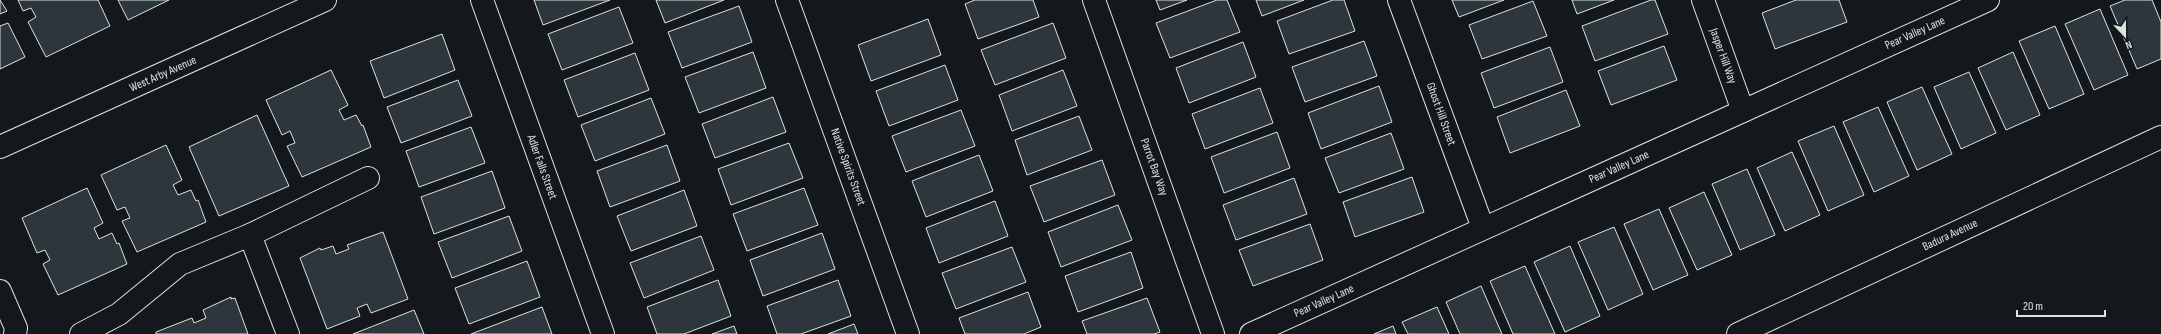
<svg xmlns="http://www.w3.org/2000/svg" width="2161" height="334" viewBox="0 0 2161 334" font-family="'Sofia Sans Condensed',sans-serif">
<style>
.building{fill:#2c363c;stroke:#d8e6dc}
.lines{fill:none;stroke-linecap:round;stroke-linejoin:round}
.minor-casing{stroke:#d8e6dc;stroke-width:24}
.secondary-casing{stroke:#d8e6dc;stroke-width:24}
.minor{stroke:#14181c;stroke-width:22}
.secondary{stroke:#14181c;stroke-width:22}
.labels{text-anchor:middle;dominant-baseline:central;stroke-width:3;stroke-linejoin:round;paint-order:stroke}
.street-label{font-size:12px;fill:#d8e6dc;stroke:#14181c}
</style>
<rect width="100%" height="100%" fill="#14181c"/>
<!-- building -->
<g class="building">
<polygon points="0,0 7,11 0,14"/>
<polygon points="18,0 98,0 110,26 46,57 28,22 36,17 31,8 23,11"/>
<polygon points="118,0 169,0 128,20"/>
<polygon points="534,0 610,0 543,25"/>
<polygon points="656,0 724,0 665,23"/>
<polygon points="975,0 1033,0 1039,17 978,39 965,4"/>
<polygon points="1156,0 1187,0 1160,10"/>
<polygon points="1217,0 1227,0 1240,32 1170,58 1156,23"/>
<polygon points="1256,0 1304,0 1262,16"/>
<polygon points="1333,0 1344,0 1355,31 1289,54 1277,21"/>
<polygon points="1452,0 1504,0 1459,17"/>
<polygon points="1572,0 1614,0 1577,14"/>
<polygon points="1651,0 1655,0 1668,34 1595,61 1582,26"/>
<polygon points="1796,0 1839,0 1847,22 1775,49 1762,13"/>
<polygon points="2125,0 2152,0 2161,22 2161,59 2137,69 2110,6"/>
<polygon points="1533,1 1547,36 1482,59 1469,25"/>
<polygon points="739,6 752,42 682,68 668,32"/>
<polygon points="619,7 633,43 562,70 548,34"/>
<polygon points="2100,9 2128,75 2094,90 2065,24"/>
<polygon points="928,19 941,55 871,81 858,45"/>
<polygon points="8,23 25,57 0,69 0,26"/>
<polygon points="1053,23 1066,58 995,85 981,50"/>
<polygon points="2055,26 2084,94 2049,109 2019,41"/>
<polygon points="442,34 455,70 384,98 370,61"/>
<polygon points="1364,41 1377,76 1305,102 1292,67"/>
<polygon points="1243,42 1256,77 1189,103 1176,68"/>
<polygon points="1664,46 1677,80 1611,105 1598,71"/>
<polygon points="1550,47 1563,82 1494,108 1481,73"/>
<polygon points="753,52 766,88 699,113 685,77"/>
<polygon points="2013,52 2040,115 2006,130 1978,68"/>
<polygon points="635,53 649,90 578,117 564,80"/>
<polygon points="945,65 958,100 889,126 876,91"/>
<polygon points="331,70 348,105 339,110 344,120 356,115 362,126 363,125 371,147 302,177 287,146 295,143 290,131 282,135 266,100"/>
<polygon points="1063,70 1077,106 1012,131 999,95"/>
<polygon points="1969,72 1996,133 1961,149 1934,87"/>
<polygon points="458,80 472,116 401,143 387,107"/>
<polygon points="1379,86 1392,122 1321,149 1308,113"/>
<polygon points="1922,87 1952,154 1917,170 1887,102"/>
<polygon points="1260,88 1273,123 1205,149 1192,114"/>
<polygon points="1566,90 1580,126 1510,153 1497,117"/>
<polygon points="773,97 786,132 715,158 702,124"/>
<polygon points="651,98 665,134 595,161 581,125"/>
<polygon points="1878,107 1909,176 1874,192 1843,122"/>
<polygon points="961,110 975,146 906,172 892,136"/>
<polygon points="257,115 289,186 219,216 189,147"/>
<polygon points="1079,116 1092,150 1027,175 1015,140"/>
<polygon points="1834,126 1864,195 1828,211 1798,141"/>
<polygon points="471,127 485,163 419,187 406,151"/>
<polygon points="1277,132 1290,168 1224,193 1211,157"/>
<polygon points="1391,133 1404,169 1339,193 1325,158"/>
<polygon points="789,143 803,178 731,205 718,169"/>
<polygon points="166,145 182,180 173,185 178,195 191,190 196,201 198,200 206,222 137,252 122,221 130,218 125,207 117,210 101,175"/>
<polygon points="667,145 680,181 610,207 597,171"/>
<polygon points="1792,152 1820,215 1785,231 1757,168"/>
<polygon points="979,155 993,191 926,217 912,181"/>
<polygon points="1102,160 1115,195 1044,222 1030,186"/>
<polygon points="1747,169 1775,235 1740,250 1712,184"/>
<polygon points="492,171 505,208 434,234 421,197"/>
<polygon points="1412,177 1424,212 1355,237 1343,202"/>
<polygon points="1294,178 1307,214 1236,240 1223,205"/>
<polygon points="87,188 103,223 94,228 99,239 112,233 117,244 119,243 127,264 58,295 43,264 50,260 45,250 37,253 22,218"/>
<polygon points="804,188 818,225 747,251 733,214"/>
<polygon points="684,190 697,226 631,251 617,216"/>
<polygon points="1704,192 1732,255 1697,270 1669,208"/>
<polygon points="995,201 1008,236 939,263 926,228"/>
<polygon points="1118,205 1132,240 1061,267 1048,232"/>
<polygon points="1659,209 1688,275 1653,290 1624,224"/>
<polygon points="509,216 522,251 452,278 438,242"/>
<polygon points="1310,224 1323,260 1253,286 1239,250"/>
<polygon points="1614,227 1643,294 1608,310 1578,242"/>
<polygon points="383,232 408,299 371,313 367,304 357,308 360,316 327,329 300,258 320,248 321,250 333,246 336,254 349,249 347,245"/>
<polygon points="822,233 835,269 763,296 750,260"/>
<polygon points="701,236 714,270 644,298 630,263"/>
<polygon points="1570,246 1600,316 1565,332 1534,262"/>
<polygon points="1012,247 1026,282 956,309 942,273"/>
<polygon points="1131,252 1143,288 1078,312 1065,276"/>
<polygon points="527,261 540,297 469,324 455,288"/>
<polygon points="1525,266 1555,334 1513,334 1490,281"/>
<polygon points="718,280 731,316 684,334 657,334 647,307"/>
<polygon points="838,280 851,316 801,334 777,334 767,306"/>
<polygon points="1481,286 1502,334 1460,334 1446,302"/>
<polygon points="1028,292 1041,327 1024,334 965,334 959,318"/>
<polygon points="231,297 231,299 235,298 248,334 156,334 156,332 192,318 194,323 206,318 203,310"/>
<polygon points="1147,298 1160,332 1154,334 1087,334 1082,321"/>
<polygon points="542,307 552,334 471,334"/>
<polygon points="1437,307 1449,334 1408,334 1402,322"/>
<polygon points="414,310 424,334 353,334"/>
<polygon points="854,324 858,334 828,334"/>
<polygon points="734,326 737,334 712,334"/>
<polygon points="1393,326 1396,334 1374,334"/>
</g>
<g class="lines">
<defs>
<g id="minor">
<polyline points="482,0 603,334"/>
<polyline points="787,0 908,334"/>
<polyline points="1094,0 1213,334"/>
<polyline points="1399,0 1483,228"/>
<polyline points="1703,0 1743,111"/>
<polyline points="0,147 325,0"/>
<polyline points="250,235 288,334"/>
<polyline points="0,291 16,328 15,334"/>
<polyline points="81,334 119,314 180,264 250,235 368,178"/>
<polyline points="1251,334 1988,0"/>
</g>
<polyline id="secondary" points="1738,334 2161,137"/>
</defs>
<!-- minor casing -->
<use href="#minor" class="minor-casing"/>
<!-- secondary casing -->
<use href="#secondary" class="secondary-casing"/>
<!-- minor -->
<use href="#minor" class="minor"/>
<!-- secondary -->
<use href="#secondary" class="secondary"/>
</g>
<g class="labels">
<!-- street labels -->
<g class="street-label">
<text transform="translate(1915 33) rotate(-24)">Pear Valley Lane</text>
<text transform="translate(1723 56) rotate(70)">Jasper Hill Way</text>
<text transform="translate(163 74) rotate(-24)">West Arby Avenue</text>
<text transform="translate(1441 114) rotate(70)">Ghost Hill Street</text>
<text transform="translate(542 167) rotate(70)">Adler Falls Street</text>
<text transform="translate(848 167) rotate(70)">Native Spirits Street</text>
<text transform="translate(1154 167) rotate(70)">Parrot Bay Way</text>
<text transform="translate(1619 167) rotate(-24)">Pear Valley Lane</text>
<text transform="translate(1950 235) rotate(-25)">Badura Avenue</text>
<text transform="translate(1324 301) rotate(-24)">Pear Valley Lane</text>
</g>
</g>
<!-- north arrow -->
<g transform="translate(2125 36) rotate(158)" stroke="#14181c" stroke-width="3" paint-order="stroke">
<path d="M0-3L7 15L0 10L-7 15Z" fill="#d8e6dc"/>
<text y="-6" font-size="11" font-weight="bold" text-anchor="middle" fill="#d8e6dc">N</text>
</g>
<!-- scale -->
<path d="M2017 310v6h88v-6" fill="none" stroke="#d8e6dc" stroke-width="2"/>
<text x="2023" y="310" font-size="12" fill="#d8e6dc" stroke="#14181c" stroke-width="3" paint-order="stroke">20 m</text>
</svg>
